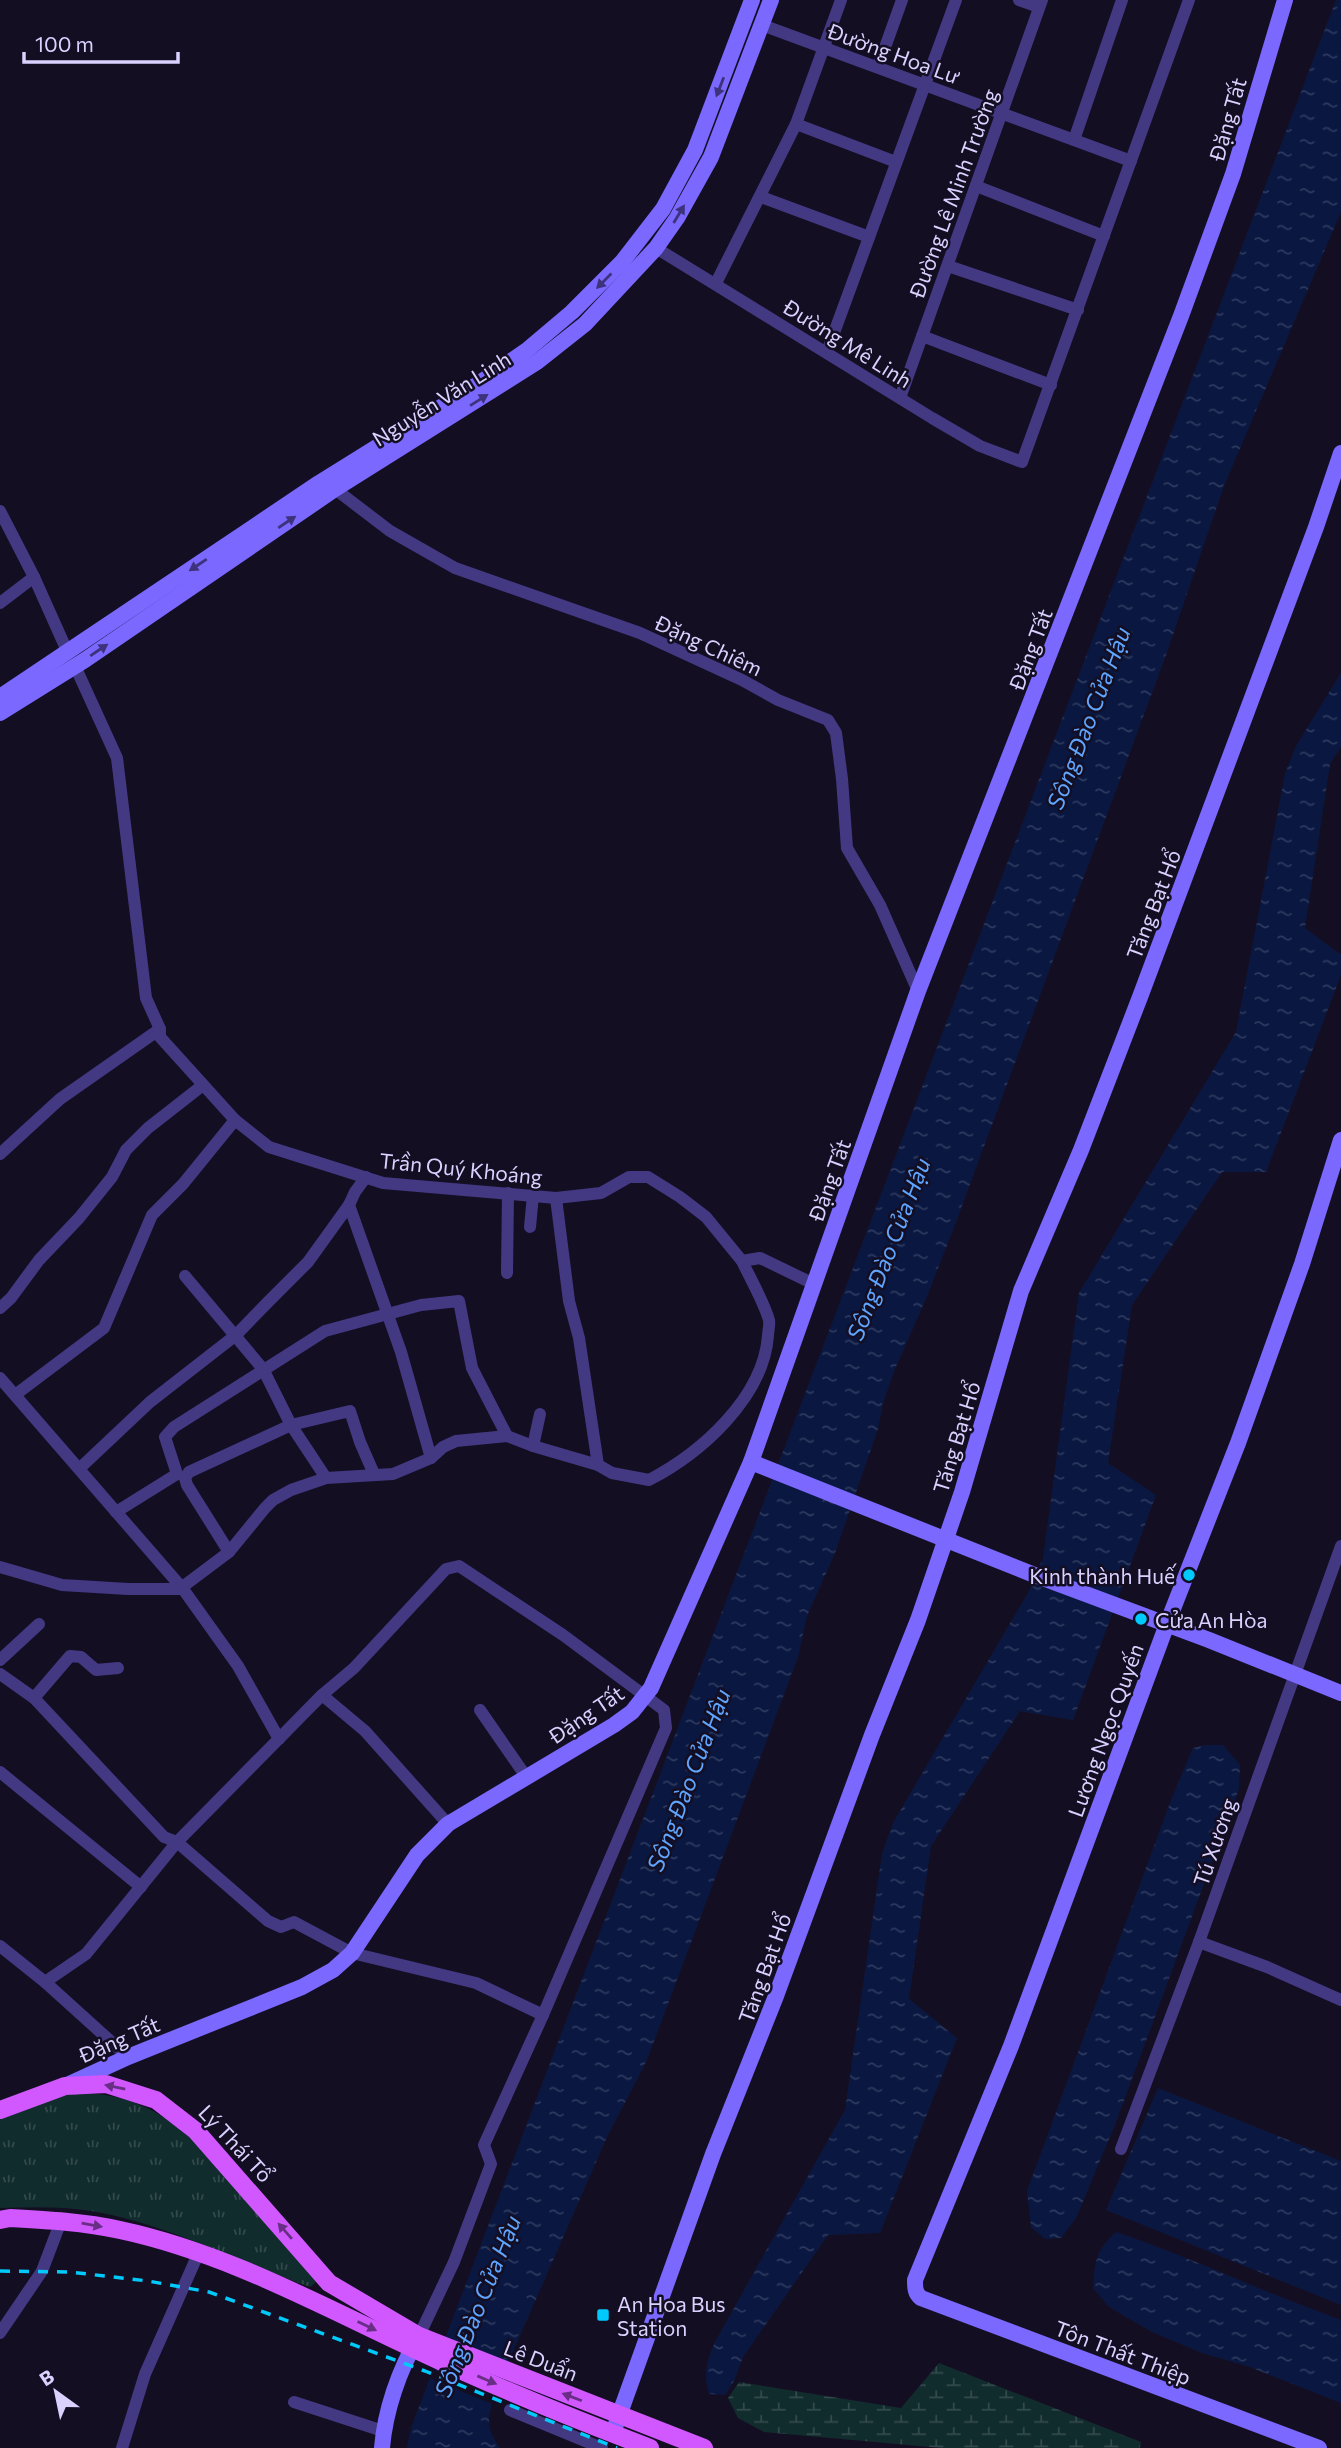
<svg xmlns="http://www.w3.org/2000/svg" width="1341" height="2448" viewBox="0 0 1341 2448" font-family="Commissioner,sans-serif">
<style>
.grass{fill:url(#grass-tufts)}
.wetland{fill:url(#wetland-marsh)}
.water{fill:url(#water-ripples)}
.pier{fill:#140e23}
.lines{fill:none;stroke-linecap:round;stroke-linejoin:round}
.street{stroke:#433983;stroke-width:12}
.secondary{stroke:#7a68ff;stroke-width:16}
.primary{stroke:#d158ff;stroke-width:18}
.rail{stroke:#00cafb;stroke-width:3.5;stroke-dasharray:10 9;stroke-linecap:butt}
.oneway{fill:#3d327b}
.oneway2{fill:#692f86}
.poi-dot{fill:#00cafb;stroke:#140e23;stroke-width:2.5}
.labels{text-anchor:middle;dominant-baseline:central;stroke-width:5;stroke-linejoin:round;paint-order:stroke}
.street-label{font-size:21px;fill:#dad1ff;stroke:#140e23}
.poi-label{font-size:21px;fill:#dad1ff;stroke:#140e23;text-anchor:start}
.water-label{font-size:23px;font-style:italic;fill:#5fa5ff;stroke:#140e23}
</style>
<defs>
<pattern id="grass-tufts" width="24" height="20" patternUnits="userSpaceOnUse" patternTransform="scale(1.75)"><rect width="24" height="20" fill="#112c2d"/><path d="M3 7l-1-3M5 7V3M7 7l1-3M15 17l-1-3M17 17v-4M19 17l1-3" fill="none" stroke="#334a4c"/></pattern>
<pattern id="wetland-marsh" width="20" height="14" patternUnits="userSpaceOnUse" patternTransform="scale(1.75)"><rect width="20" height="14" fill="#112c2d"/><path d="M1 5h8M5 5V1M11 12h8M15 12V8" fill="none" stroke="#334a4c"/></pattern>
<pattern id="water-ripples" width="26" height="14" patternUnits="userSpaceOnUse" patternTransform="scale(1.75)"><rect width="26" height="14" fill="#0a1841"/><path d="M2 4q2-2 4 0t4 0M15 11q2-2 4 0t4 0" fill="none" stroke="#2d395e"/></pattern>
</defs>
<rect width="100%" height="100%" fill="#140e23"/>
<!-- grass -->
<path class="grass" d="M78,2093C122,2093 157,2108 190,2137L316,2276V2282L310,2287C240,2262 165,2223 91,2211C61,2206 31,2207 0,2208V2115L58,2096Z"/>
<!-- wetland -->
<polygon class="wetland" points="939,2363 1141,2442 1140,2448 941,2448 764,2432 738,2418 728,2398 739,2382 901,2408"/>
<!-- water -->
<g class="water">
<path d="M1336,0H1341V212L1224,486L1166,655L956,1222L928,1294L895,1369L883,1403L878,1429L835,1553L807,1616L798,1657L647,2060L607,2137L494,2395C488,2419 485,2427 500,2448H407L411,2428Z"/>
<path d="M1341,673V747L1330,764L1305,928L1341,955V975L1266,1172H1222L1132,1305L1108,1463L1156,1495L1073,1720L1020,1711L931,1846L909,1999L957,2038L880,2233L828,2235L743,2357L734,2381L725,2395L709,2394C703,2374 707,2360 715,2342L845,2110L882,1854L893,1823L1029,1591L1043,1558L1079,1293L1236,1032L1285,774L1296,746Z"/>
<polygon points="1205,1745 1223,1745 1240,1765 1239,1789 1115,2125 1076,2218 1061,2238 1045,2239 1031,2227 1027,2191 1171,1800 1193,1748"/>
<polygon points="1158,2088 1341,2161 1341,2305 1106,2210"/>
<path d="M1116,2232C1193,2258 1265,2293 1341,2320V2403L1247,2366L1202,2353L1152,2332L1109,2307L1093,2288C1095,2261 1096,2250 1116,2232Z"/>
</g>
<!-- pier -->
<polygon class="pier" points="431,2368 498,2395 495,2405 427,2377"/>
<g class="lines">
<!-- street -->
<g class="street">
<polyline points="1019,0 1039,7"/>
<polyline points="762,25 1131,161"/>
<polyline points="878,67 902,0"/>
<polyline points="796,124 896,162"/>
<polyline points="1074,140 1122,0"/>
<polyline points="976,186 1104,236"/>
<polyline points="761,197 869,237"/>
<polyline points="656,248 932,418 980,446 1022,462 1189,0"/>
<polyline points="948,266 1078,310"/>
<polyline points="716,283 796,124 841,0"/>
<polyline points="922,336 1051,385"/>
<polyline points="827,352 956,0"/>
<polyline points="900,398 1042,0"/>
<polyline points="330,487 335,489 390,531 455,568 640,633 742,680 778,700 828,720 836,733 842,779 847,848 880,905 918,991"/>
<polyline points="0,511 34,577 68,653"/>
<polyline points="0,603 34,577"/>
<polyline points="75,666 117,758 146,998 160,1029 160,1037 235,1120 269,1147 383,1183 556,1198 601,1193 629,1177 648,1177 680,1197 706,1217 742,1261 760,1258 814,1284"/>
<polyline points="0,1154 60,1099 160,1029"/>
<polyline points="556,1198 569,1301 579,1338 598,1465"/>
<polyline points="349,1205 401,1352 431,1458"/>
<polyline points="530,1227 533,1195"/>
<polyline points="507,1273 508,1193"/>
<polyline points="185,1276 263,1369 291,1425 326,1478"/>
<polyline points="0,1308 11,1298 39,1260 79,1218 112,1177 126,1150 148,1128 203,1085"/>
<polyline points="0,1378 183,1589 238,1666 279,1739"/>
<polyline points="15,1395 104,1328 152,1215 183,1184 235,1120"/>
<polyline points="533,1446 540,1414"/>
<polyline points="80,1468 150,1402 236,1335 268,1302 308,1262 349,1205 355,1192 366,1177"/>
<polyline points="116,1512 177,1474 165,1437 174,1427 325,1331 421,1305 459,1301 472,1368 507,1436"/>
<polyline points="229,1552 187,1485 185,1478 189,1472 291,1425 350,1411 360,1442 374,1474"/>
<path d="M0,1567L62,1585L128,1589H183L185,1585L229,1552L265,1508L273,1500L291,1490L326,1478L393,1474L431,1458L443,1447L456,1441L507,1436L533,1446L598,1465L612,1473L649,1480C701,1453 763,1398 768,1336C768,1331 770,1325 769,1320C764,1302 750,1278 742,1261"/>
<polyline points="0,1660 39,1624"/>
<polyline points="0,1674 34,1698 164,1837 177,1842 268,1921 281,1927 294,1922 352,1953 476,1983 543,2015"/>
<polyline points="322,1695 365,1731 448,1824"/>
<polyline points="34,1698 70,1656 81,1657 96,1670 118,1668"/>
<polyline points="480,1710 527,1778"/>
<polyline points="0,1772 141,1887"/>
<polyline points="1199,1942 1267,1967 1341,2000"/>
<polyline points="0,1946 45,1982 128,2057"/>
<polyline points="45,1982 86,1954 177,1842 322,1695 354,1668 446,1569 459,1566 563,1635 664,1710 666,1728 543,2015 484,2145 491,2164 454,2262 419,2336"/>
<polyline points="1121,2149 1199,1942 1341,1546"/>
<polyline points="0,2333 42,2271 61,2221"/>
<polyline points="294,2402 383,2431"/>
<polyline points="510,2410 602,2448"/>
<polyline points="122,2448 145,2374 199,2252"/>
</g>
<!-- secondary -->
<g class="secondary">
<polyline points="0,697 319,483 478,384 527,350 572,312 622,262 663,209 695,150 752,0"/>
<polyline points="0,713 85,660 335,489 537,362 585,324 656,248 677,218 711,157 771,0"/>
<polyline points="751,1462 1032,1574 1209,1640 1341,1693"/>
<polyline points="67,2085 128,2057 302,1987 333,1970 352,1953 417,1855 448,1824 614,1725 632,1712 651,1688 751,1462 918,991 1181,316 1233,174 1285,0"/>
<polyline points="615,2427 713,2154 776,1996 872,1735 918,1620 962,1492 1021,1291 1081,1150 1140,997 1316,527 1341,453"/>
<path d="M382,2448C385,2411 399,2370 418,2338"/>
<path d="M1319,2448L921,2298C915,2293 915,2288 915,2280L1011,2046L1167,1624L1238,1443L1302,1264L1341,1140"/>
</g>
<!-- primary -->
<g class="primary">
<polyline points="0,2110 65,2086 106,2084 156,2100 196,2131 329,2283 419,2336 704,2448"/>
<path d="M0,2220L10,2218C47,2220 84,2222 120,2230C223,2252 316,2303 410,2347C488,2384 569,2417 650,2448"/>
</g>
<!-- rail -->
<polyline class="rail" points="0,2271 70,2272 148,2281 209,2292 425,2371 617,2448"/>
</g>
<!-- one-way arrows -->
<defs><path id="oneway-solid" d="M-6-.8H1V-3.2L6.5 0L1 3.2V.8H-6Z" transform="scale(1.75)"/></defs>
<g class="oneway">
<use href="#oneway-solid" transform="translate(720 87) rotate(111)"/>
<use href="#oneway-solid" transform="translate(679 214) rotate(-59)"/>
<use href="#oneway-solid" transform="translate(604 281) rotate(135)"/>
<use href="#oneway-solid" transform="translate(479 400) rotate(-32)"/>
<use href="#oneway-solid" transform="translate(287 522) rotate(-34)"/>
<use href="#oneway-solid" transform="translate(198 565) rotate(146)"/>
<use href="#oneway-solid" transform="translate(99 650) rotate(-34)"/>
</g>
<g class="oneway2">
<use href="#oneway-solid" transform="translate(115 2087) rotate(-168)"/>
<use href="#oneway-solid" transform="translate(92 2225) rotate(10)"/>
<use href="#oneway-solid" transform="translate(285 2231) rotate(-131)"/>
<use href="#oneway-solid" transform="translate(367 2326) rotate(26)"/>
<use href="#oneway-solid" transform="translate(487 2380) rotate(23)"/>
<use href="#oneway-solid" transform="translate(572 2397) rotate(-159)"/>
</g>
<!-- markers -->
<g class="poi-dot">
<circle cx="1189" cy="1575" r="7"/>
<circle cx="1141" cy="1619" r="7"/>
<rect x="596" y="2308" width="14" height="14" rx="3.5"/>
</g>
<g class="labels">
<!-- street labels -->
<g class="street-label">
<text transform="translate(894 53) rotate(20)">Đường Hoa Lư</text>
<text transform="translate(1227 119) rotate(-74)">Đặng Tất</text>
<text transform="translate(953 193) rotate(-70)">Đường Lê Minh Trường</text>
<text transform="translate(848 343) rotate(32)">Đường Mê Linh</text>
<text transform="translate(441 398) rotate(-32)">Nguyễn Văn Linh</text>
<text transform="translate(709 645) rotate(25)">Đặng Chiêm</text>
<text transform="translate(1030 649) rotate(-69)">Đặng Tất</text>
<text transform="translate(1153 904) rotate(-69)">Tăng Bạt Hổ</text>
<text transform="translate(461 1168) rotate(6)">Trần Quý Khoáng</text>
<text transform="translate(829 1180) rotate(-70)">Đặng Tất</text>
<text transform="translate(956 1437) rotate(-73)">Tăng Bạt Hổ</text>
<text transform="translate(586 1714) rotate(-34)">Đặng Tất</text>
<text transform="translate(1105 1730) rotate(-70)">Lương Ngọc Quyến</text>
<text transform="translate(1214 1842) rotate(-71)">Tú Xương</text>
<text transform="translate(764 1968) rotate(-70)">Tăng Bạt Hổ</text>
<text transform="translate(119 2039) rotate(-23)">Đặng Tất</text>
<text transform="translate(236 2143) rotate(47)">Lý Thái Tổ</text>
<text transform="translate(1123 2352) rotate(21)">Tôn Thất Thiệp</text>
<text transform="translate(541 2360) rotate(21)">Lê Duẩn</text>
</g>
<!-- poi labels -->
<g class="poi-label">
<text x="1175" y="1575" text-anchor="end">Kinh thành Huế</text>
<text x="1155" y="1619">Cửa An Hòa</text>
<text x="617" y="2303">An Hoa Bus<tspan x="617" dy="24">Station</tspan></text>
</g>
<!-- water labels -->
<g class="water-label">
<text transform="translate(1088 718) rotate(-69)">Sông Đào Cửa Hậu</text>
<text transform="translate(888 1249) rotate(-69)">Sông Đào Cửa Hậu</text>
<text transform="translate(688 1780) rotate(-69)">Sông Đào Cửa Hậu</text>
<text transform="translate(477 2306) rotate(-68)">Sông Đào Cửa Hậu</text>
</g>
</g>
<!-- north arrow -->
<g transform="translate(56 2392) rotate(327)" stroke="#140e23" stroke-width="5" paint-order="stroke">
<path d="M0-5L12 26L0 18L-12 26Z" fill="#dad1ff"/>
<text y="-10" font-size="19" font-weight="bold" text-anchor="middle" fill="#dad1ff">B</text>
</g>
<!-- scale -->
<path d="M24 52v10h154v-10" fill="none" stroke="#dad1ff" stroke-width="3.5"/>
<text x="35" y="52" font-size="21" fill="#dad1ff" stroke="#140e23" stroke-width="5" paint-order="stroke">100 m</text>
</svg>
